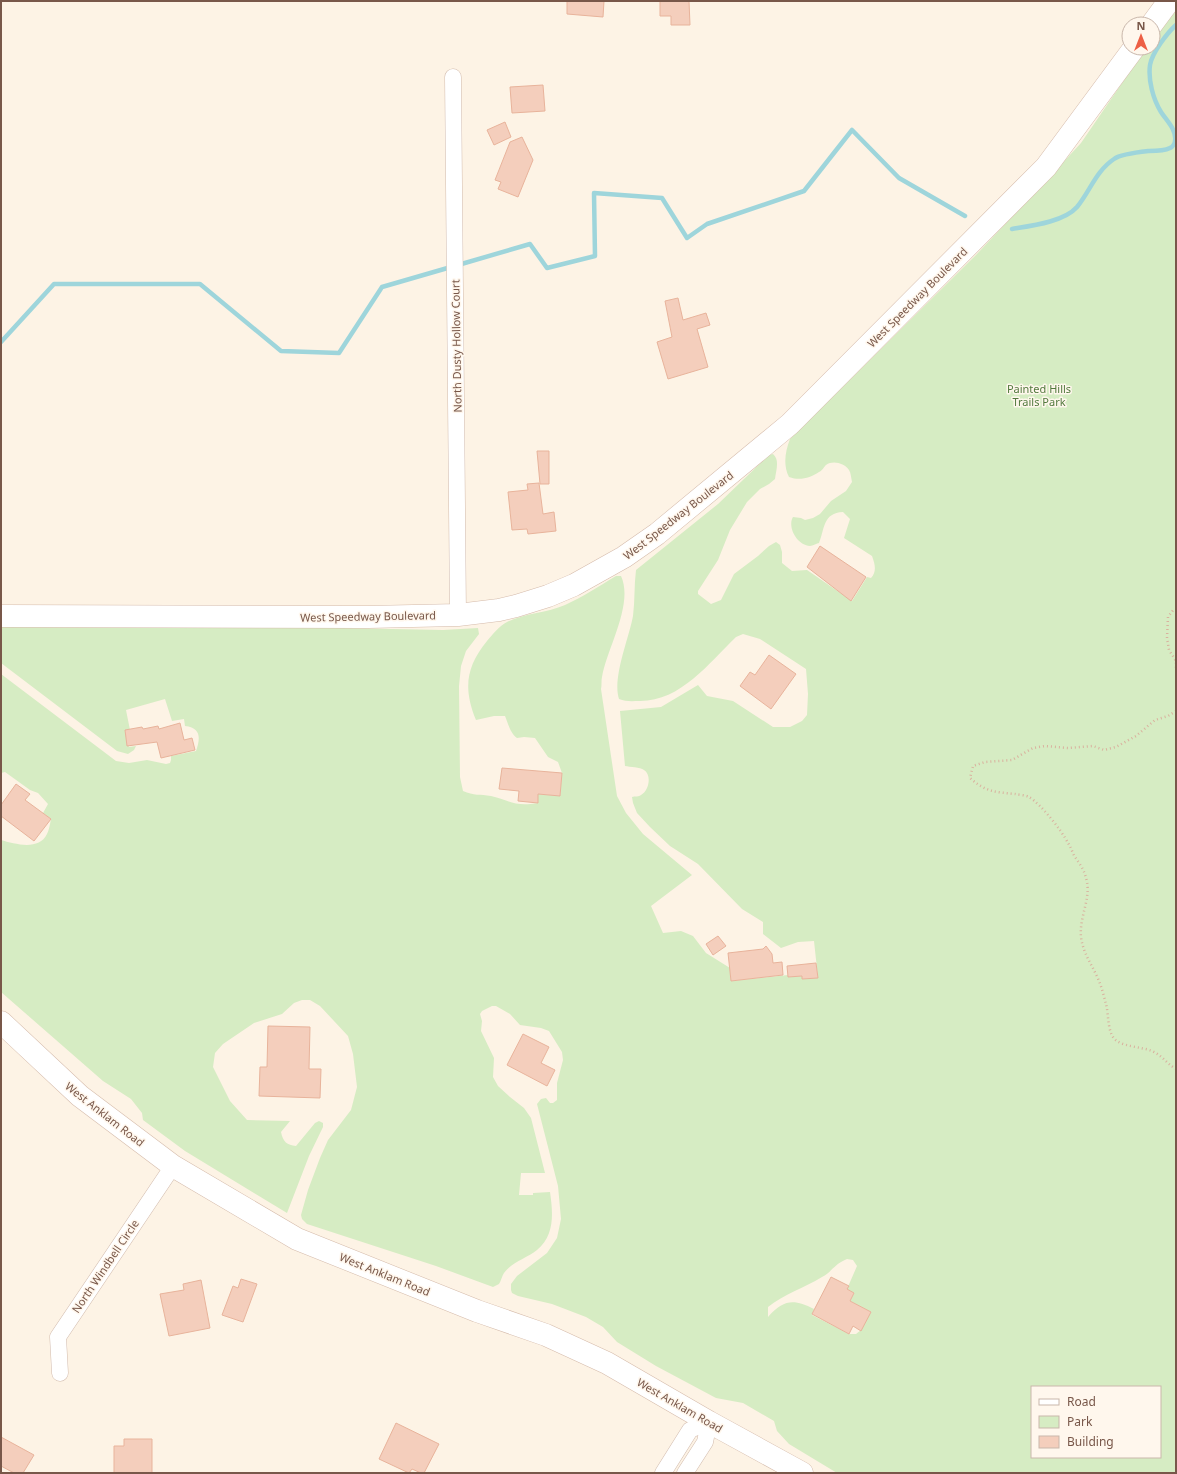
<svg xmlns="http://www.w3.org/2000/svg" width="1177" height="1474" viewBox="0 0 1177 1474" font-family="'Noto Sans',sans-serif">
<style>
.green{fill:#d6ecc3;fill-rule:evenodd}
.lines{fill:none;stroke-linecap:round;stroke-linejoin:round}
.stream{stroke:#9ed5db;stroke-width:4.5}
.building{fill:#f4cebc;stroke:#e8b39b}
.street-casing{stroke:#d2bbad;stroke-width:17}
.secondary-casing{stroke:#d5bbab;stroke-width:23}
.path{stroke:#d9b19e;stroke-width:2.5;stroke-dasharray:1 3;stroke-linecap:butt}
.street{stroke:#fff;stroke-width:16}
.secondary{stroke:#fff;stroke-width:22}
.labels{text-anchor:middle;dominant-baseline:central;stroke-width:3;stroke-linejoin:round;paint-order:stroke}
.street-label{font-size:11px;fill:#785749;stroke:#fff7ed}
.park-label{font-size:11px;fill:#52793d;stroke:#fff7ed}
</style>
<rect width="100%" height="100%" fill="#fdf3e5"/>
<!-- green -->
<path class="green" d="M1176,5V1473H837L789,1444L777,1431L774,1421L743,1403L716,1398L656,1366L617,1342L603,1327L586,1317L552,1304L518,1296L512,1293L511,1290V1284L517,1276L547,1253L557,1238L561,1219L558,1186L537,1104L541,1099L546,1098L550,1103H553L557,1100V1083L563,1060L562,1052L549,1031L541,1028L520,1025L510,1014L496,1006H492L482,1011L480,1014L482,1021L481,1031L494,1058L493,1077L498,1086L510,1097L524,1108L531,1118L545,1173H521L519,1195H533V1193L550,1192C553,1213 555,1235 537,1250C527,1258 512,1262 504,1273C502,1276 501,1281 499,1284L493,1287L436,1266L307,1224L302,1219L301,1215L308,1190L320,1158L328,1140L351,1110L357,1087L353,1054L348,1036L320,1006L310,1000H302L294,1003L282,1014L254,1023L223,1044L215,1053L213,1067L230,1101L247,1120L290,1121L281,1132C283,1142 287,1145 296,1146L315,1123L319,1121L323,1123V1127L309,1156L287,1213L185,1151L143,1120L142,1113L131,1099L103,1081L1,992V840C15,844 39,851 47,834C49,830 50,824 51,819L43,813L48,804L38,793L30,790L5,772L1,773V674L116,761L129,763L147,760L166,764L170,763L171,760V756L196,751C200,739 202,728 185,726L184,719L172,721L165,699L126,710L130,730L125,731L129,747L136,746L134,750L128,754L117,751L1,663V627L133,624L443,630L478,628L479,634L466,651L461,666L459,686L460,777L463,791C474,796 480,794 491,796C511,801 515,807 538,803V794L560,796L562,773L558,762L548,757L535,738L524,737L517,738C510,733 508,723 505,716H494L476,720C463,688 466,667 487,641C493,634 499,626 507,622C525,613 547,613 565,605C583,597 599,586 616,576H621C634,604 607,648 602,677C601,681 602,685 601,689L617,796L626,813L643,834L692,875L651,906L663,933L681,931L693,936L706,953L730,968L731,981L788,975V977L802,976V979L818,978L814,941L798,942L781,948L763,934V922L742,909L698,864L670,846L650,827L637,813L633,803L632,797C635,796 639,797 641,795C649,791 652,775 644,770C640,767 630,767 625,766L620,711L661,707L698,685L707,696L733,701L773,727H790L802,721L807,715L808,694L806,669L760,639L743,634L736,637C709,663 681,701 640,701C633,701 626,702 619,699C612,678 629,638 633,616C635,601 634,585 636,570L718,504L769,455L773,454C780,460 776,470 775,479L769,484L760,489L747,502L730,530L718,560L698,591V594L711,604L721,600L734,574L758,556L769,546L776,542L780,545L782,552V563L792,571L807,570L852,601L867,577L871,578C877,572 875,564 872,556L844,538L850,519L843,512C823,513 825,528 819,543C817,543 813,546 810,546C797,545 787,527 793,517L801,518L805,520L813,518L820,514L831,501L846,491L852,482C851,478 851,473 849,470C844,463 833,460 826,465C824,467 822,471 819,472C810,478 800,481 789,477C783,465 785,452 790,439L976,255L1056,170L1081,143L1146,48H1153V38ZM847,1259L853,1260L857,1266L847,1289L854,1293L850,1301L871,1312L861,1330L856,1334H849L812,1315L814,1309C794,1299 784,1299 768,1317V1307C784,1294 804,1288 822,1277C832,1272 834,1264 847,1259ZM1032,1387H1160V1457H1032Z"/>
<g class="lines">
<!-- stream -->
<g class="stream">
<path d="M1012,229C1030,226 1064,222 1077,207C1090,191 1096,171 1114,159C1121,154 1140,152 1149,151C1156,151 1164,151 1170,148C1173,147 1175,143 1175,141C1177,130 1166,120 1161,112C1153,99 1148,80 1150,65C1152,53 1167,33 1176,25"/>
<polyline points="458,265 530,244 547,268 595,256 594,193 662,198 687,238 707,224 804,191 852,130 899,178 965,216"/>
<polyline points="1,342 54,284 200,284 281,351 339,353 382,287 451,267"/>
</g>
</g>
<!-- building -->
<g class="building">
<polygon points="567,1 604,1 603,17 567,14"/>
<polygon points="660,1 689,1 690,25 671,25 671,16 660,16"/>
<polygon points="543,85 545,111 512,113 510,87"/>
<polygon points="505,122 511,137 494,145 487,130"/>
<polygon points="522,137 533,160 518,197 498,189 501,182 495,180 510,142"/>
<polygon points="678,298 683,320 706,313 710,325 697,329 708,367 668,379 657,342 672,337 665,301"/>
<polygon points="537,451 549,451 549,484 540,484"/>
<polygon points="539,483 543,514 554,512 556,531 528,534 527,529 512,530 508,492 528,490 527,484"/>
<polygon points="820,546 866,577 851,601 807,567"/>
<polygon points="769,655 796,674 771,709 740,686 750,672 755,675"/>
<polygon points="180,723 184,740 192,738 195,750 161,758 157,742 127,746 125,730 142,727 143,729 158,726 159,729"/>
<polygon points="502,768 562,773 560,796 538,794 538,803 518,801 519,791 499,789"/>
<polygon points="16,784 30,794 25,800 51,819 34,841 1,816 1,805"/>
<polygon points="718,936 726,946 713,955 706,944"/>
<polygon points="766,946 772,954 773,963 782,962 783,975 731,981 728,953 763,949"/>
<polygon points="816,963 818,978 802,979 802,976 788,977 787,966"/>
<polygon points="268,1026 310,1027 309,1069 321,1069 320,1098 259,1096 260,1067 267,1067"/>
<polygon points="523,1034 549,1047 541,1063 555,1070 547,1086 507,1065"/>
<polygon points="831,1277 849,1286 847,1289 854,1293 850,1301 871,1312 861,1331 853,1326 849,1334 812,1314"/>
<polygon points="241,1279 257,1284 243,1322 222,1315 233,1286 238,1288"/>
<polygon points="201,1280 210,1328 169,1336 160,1294 184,1290 183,1284"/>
<polygon points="396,1423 439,1444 424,1473 421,1473 412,1469 409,1473 379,1459"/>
<polygon points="1,1437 34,1455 23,1473 14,1473 1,1466"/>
<polygon points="124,1439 152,1439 152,1473 114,1473 114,1446 124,1446"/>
</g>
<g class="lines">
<defs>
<g id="street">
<polyline points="453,77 458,615"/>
<polyline points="60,1373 58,1337 173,1166"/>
<polyline points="663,1473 690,1430 709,1422"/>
<polyline points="685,1473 705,1442 709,1422"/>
</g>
<g id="secondary">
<polyline points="1152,24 1169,1"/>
<polyline points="1,616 368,617 458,615 499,610 516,606 548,596 574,585 624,557 657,534 790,424 1046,167 1134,48"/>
<polyline points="1,1022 80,1096 173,1166 297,1239 477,1311 546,1335 607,1363 709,1422 802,1473"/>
</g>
</defs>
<!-- street casing -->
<use href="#street" class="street-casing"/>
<!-- secondary casing -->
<use href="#secondary" class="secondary-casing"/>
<!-- path -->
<g class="path">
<polyline points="1176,609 1174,609 1168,617 1167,638 1169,650 1176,661 1176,670"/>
<path d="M1176,711L1168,716L1155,720L1136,736L1116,747L1104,750L1093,746L1068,748L1045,746L1033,748L1012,760L985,762L973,766L970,778C986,792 995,792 1015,794C1019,795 1026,795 1029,797C1041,804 1062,831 1068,843C1071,847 1072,852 1075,857C1079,863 1084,869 1086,878C1092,898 1079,916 1081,937C1083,954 1093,966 1099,981C1102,988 1104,997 1106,1004C1109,1015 1107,1035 1117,1041C1126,1047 1142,1047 1152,1051C1163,1056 1167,1064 1176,1069"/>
</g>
<!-- street -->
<use href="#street" class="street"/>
<!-- secondary -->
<use href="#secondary" class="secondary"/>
</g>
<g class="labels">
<!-- street labels -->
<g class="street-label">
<text transform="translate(917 297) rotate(-45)">West Speedway Boulevard</text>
<text transform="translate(456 346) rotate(-91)">North Dusty Hollow Court</text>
<text transform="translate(678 515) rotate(-38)">West Speedway Boulevard</text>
<text transform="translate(368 616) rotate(-1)">West Speedway Boulevard</text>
<text transform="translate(105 1114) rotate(38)">West Anklam Road</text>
<text transform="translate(105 1266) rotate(-56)">North Windbell Circle</text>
<text transform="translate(385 1274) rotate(22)">West Anklam Road</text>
<text transform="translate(680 1405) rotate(30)">West Anklam Road</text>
</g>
<!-- park labels -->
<g class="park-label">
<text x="1039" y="388">Painted Hills<tspan x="1039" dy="13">Trails Park</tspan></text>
</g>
</g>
<!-- border -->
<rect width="1177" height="1474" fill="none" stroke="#785749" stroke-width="4"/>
<!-- legend -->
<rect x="1031" y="1386" width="130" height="72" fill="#fff7ed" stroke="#c9b7ab"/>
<rect x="1039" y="1399" width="20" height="6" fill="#ffffff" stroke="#c9b7ab"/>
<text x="1067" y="1406" font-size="12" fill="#785749">Road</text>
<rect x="1039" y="1416" width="20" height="12" fill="#d6ecc3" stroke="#c9b7ab"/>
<text x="1067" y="1426" font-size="12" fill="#785749">Park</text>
<rect x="1039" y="1436" width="20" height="12" fill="#f4cebc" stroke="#c9b7ab"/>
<text x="1067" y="1446" font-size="12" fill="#785749">Building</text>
<!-- north arrow -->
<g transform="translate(1141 36)"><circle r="19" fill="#fff7ed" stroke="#c9b7ab"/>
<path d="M0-3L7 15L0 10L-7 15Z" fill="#ed5f45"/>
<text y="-6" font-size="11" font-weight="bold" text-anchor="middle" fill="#785749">N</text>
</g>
</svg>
